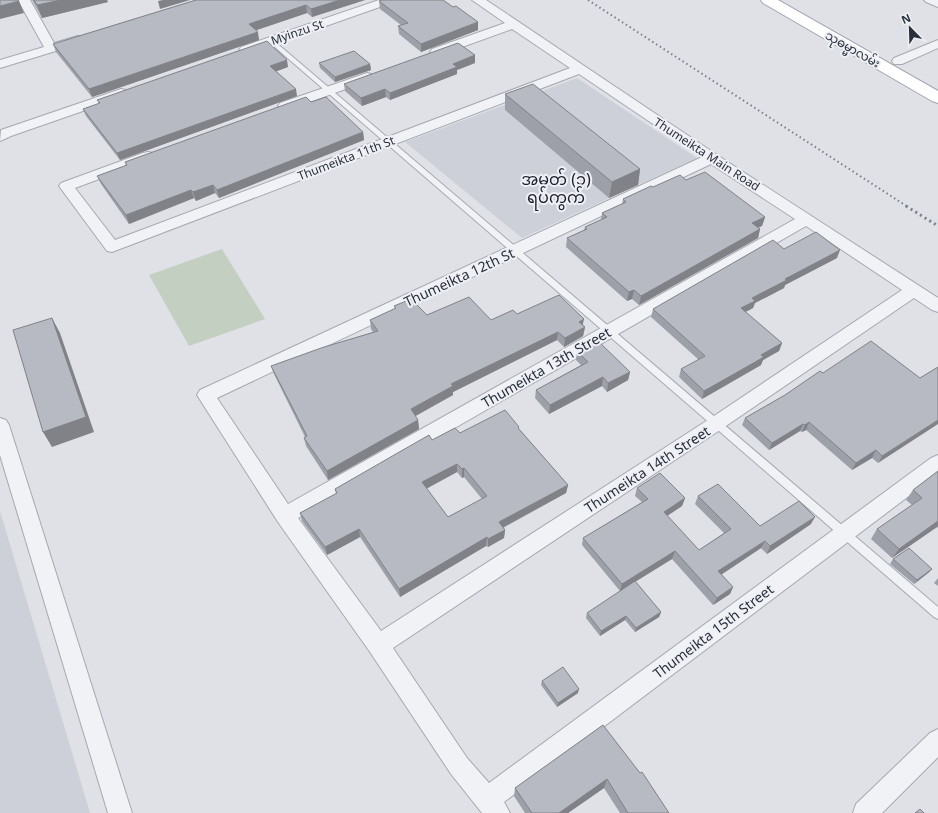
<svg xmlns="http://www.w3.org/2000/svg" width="938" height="813" viewBox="0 0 938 813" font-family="'Noto Sans','Noto Sans Myanmar',sans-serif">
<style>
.built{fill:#cdd0d8}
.green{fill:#c3d0c1}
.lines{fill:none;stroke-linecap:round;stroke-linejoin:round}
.service-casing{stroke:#a5a8b0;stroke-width:2}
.minor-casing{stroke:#a5a8b0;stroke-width:2}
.primary-casing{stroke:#9fa4b1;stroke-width:2}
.service{fill:#f1f2f6;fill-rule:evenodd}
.minor{fill:#f1f2f6;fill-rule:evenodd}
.primary{fill:#fff;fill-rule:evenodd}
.rail-far1{stroke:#7a7f8f;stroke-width:2;stroke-dasharray:1.5 3;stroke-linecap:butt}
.rail{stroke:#7a7f8f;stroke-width:3;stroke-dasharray:2 3.5;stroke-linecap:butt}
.wall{fill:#9da0a8;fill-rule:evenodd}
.shaded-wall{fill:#808288}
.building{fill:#b7bac3;stroke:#808288;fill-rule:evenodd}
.labels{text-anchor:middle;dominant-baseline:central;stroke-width:4;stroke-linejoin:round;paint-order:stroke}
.far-street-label{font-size:12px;fill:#292e3c;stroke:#eef0f5}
.street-label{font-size:14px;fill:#292e3c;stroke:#eef0f5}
.quarter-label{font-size:16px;fill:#1c1f2d;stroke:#eef0f5}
</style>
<rect width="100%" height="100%" fill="#dfe1e7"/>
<!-- built -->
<g class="built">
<polygon points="577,78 697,158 522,238 405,142"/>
<polygon points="0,511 90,813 0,813"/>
</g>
<!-- green -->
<polygon class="green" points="222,249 265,319 189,346 149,275"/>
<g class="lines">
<defs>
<polygon id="service" points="269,40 273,40 938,607 938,619 934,617 269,42"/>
<g id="minor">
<polygon points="18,0 30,0 54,43 78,36 82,37 84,40 82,43 0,68 0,60 44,47"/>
<polygon points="379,0 396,0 394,2 249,53 241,53 239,50 241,47"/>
<path d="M472,0H486L717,155L938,298V312L932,310L914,298L723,428L393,648L467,758L489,783L931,458L938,455V474L504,802L510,813H482L451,774L370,652L278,522L197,395L200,390L702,157L579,74L112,252L107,251L59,186L61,183L143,153L148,152L153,153L155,156L153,159L75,188L115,240L570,68L512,29L440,55H432L430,52L432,49L505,23ZM711,164L795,219L288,504L217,398ZM806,226L902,290L711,418L381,631L298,518Z"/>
<polygon points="924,0 938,0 938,7 926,2"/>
<polygon points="938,40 938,48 902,64 894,64 892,61 894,58"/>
<polygon points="367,73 371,74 373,77 371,80 290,109 280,109 278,106 280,103"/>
<polygon points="121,89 126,90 127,93 126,96 11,136 0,141 1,130"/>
<polygon points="0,418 6,420 9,425 132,813 108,813 0,455"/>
<polygon points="938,729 938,757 882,813 853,813 856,804 930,733"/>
</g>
<polygon id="primary" points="761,0 778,0 938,91 938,103 932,101 763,3"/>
</defs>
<!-- service casing -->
<use href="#service" class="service-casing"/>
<!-- minor casing -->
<use href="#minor" class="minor-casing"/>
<!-- primary casing -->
<use href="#primary" class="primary-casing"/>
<!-- service -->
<use href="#service" class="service"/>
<!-- minor -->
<use href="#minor" class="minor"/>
<!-- primary -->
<use href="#primary" class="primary"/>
<!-- rail-far1 -->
<polyline class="rail-far1" points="588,0 908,207"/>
<!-- rail -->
<polyline class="rail" points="906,206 938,226"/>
</g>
<!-- wall -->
<g class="wall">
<polygon points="32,0 107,0 108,2 42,18"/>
<polygon points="196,0 365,0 312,17 307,13 256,30 259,40 92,97 56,52 53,44"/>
<polygon points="379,1 478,30 421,52 399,34 398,26 401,25 380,9"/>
<polygon points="319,63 370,64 371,70 335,82 320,68"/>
<polygon points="475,63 457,70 457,74 390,100 386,97 362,106 345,91 344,84"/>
<polygon points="288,67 276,71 297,96 120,160 86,116 83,109 99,104 97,100"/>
<polygon points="505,94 640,169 638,185 609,198 505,110"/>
<polygon points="311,102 363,132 364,140 219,198 215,193 196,201 194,198 129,224 101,184 97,176 126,166 125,162"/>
<polygon points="686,180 765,217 762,226 758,227 760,229 758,238 639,305 632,299 627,301 566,247 567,238 584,230 585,227 601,220 602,213 622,204 623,199 653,187"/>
<polygon points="837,258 785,285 784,288 755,303 753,308 745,312 782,343 779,351 763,360 761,365 702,399 679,377 681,369 699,360 651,317 653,309"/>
<polygon points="394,306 427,315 491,320 517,314 583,325 585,327 583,336 564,347 557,340 453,392 453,395 415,416 418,420 419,429 328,480 306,446 304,438 305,437 274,374 271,366 373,332 371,329 370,320 395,309"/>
<polygon points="577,351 630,372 628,380 607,392 602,386 549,414 535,398 536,390 581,365 576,360"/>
<polygon points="938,367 878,463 872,458 852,470 806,430 802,432 800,431 769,450 742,425 745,418 785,395 823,373 920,378"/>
<path d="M519,429L568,485L566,493L503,528L505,530L504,538L488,547L486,546L400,597L360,537L327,555L302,521L300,513L336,494L335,489L432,440L460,433ZM457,472L462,478L464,477L482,499L448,517L426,489Z"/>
<polygon points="938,471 938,528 937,527 892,558 871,539 877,529 912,505 906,500 913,490"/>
<polygon points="637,488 685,498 682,506 667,516 699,550 724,533 695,504 698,496 760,526 811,524 767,554 761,548 721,574 733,587 730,594 713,605 672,559 635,582 661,612 659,617 635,632 625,620 600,636 586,618 587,613 620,591 582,545 583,538 642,502 635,496"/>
<polygon points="893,559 932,569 928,573 914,584 890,564"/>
<polygon points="938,578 938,586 934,583"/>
<polygon points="542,681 578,693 557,707 541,685"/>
<polygon points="603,725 669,813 620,813 604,788 568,813 525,813 514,796 515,788"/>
</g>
<!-- shaded-wall -->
<g class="shaded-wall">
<polygon points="61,0 107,0 108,2 42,18 37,5"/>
<polygon points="163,0 190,0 160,9 158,1"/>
<polygon points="340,0 365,0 312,17 311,9"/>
<polygon points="19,1 24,13 0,19 0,6"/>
<polygon points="306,5 307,13 251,32 249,24"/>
<polygon points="478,22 478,30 421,52 421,44"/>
<polygon points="258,32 259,40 92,97 89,89"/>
<polygon points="475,55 475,63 457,70 457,74 390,100 390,93 453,64"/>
<polygon points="287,60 288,67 272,73 270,66"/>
<polygon points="370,64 371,70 335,82 335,77"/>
<polygon points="296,89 297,96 120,160 117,153"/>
<polygon points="385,89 386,97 362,106 361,98"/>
<polygon points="363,132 364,140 219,198 217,190"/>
<polygon points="640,169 638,185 609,198 612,182"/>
<polygon points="213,185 215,193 196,201 193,192"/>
<polygon points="191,190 194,198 129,224 126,215"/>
<polygon points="765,217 762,226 749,232 752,223"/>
<polygon points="760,229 758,238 639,305 641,296"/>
<polygon points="840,250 837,258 785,285 784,288 755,303 753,308 738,316 741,308 752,298 785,279"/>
<polygon points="634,290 632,299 627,301 629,292"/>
<polygon points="52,318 60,333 94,432 52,447 43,432"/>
<polygon points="584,319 582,328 579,322"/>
<polygon points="585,327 583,336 564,347 565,338"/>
<polygon points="558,332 557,340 453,392 453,395 412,418 411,409 451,384"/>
<polygon points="782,343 779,351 763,360 761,365 702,399 704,391 761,355"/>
<polygon points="630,372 628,380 607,392 608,383"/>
<polygon points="603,377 602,386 549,414 550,405"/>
<polygon points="418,420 419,429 328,480 327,471"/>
<polygon points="938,420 938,424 878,463 882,456"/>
<polygon points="809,422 806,430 802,432 805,425"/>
<polygon points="803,424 800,431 769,450 772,443"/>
<polygon points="876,450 872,458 852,470 856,463"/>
<polygon points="457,464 457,472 422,491 422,482"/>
<polygon points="464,468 464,477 462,478 462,469"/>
<polygon points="568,485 566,493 498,530 499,522"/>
<polygon points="685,498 682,506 661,520 664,512"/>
<polygon points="815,517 811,524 767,554 770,546"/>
<polygon points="938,521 938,525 937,527 892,558 899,549"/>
<polygon points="359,529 360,537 327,555 325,547"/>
<polygon points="505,530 504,538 488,547 488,539"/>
<polygon points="487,537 486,546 400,597 399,589"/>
<polygon points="765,541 761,548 715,579 718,571"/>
<polygon points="675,551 672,559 620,591 622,584"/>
<polygon points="932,569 928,573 914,584 917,580"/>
<polygon points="733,587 730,594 713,605 717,598"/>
<polygon points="661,612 659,617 635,632 636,628"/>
<polygon points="626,616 625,620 600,636 601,631"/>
<polygon points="579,689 578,693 557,707 558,703"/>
<polygon points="607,779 604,788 568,813 559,813"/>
</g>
<!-- building -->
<g class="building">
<polygon points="0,0 18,0 19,1 0,6"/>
<polygon points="34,0 61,0 37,5"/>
<polygon points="196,0 340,0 311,9 306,5 249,24 258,32 89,89 53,44"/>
<polygon points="382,0 443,0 453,7 456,6 478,22 421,44 398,26 408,23 379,1"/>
<polygon points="267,41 287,60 270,66 296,89 117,153 83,109 100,103 97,100"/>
<polygon points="458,43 475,55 453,64 457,67 390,93 385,89 361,98 344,84"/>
<polygon points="354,51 370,64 335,77 319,63"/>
<polygon points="533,84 640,169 612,182 505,94"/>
<polygon points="306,97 311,102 326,97 363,132 217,190 213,185 193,192 191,190 126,215 97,176 127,165 125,162"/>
<polygon points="705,172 765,217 752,223 760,229 641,296 634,290 629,292 567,238 587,229 585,227 607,217 602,213 626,202 623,199 651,186 653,187 680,175 686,180"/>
<polygon points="816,232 840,250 785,279 787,280 752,298 755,301 741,308 782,343 761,355 764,357 704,391 681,369 705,356 653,309 773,240 784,249"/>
<polygon points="559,295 584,319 579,322 585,327 565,338 558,332 451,384 453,386 411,409 418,420 327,471 304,438 307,436 271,366 324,347 378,331 370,320 396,308 394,306 411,299 427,315 469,297 491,320 513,310 517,314"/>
<polygon points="52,318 86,417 43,432 13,330"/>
<polygon points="597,340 630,372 608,383 603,377 550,405 536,390 588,362 577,351"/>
<polygon points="871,341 920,378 938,367 938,420 882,456 876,450 856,463 809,422 805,425 803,424 772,443 745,418 785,395 820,371 823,373"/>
<path d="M505,410L519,427L518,428L568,485L499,522L505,530L488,539L487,537L399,589L359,529L325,547L300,513L337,493L335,489L429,435L432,440L455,428L460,433ZM457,464L462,469L464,468L487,496L448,517L422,482Z"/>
<polygon points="938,471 938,521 899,549 877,529 922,498 913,490"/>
<polygon points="660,473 685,498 664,512 699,550 731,529 698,496 718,484 760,526 799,501 815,517 770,546 765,541 718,571 733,587 717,598 675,551 622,584 583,538 648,499 637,488"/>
<polygon points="909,548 932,569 917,580 893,559"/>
<polygon points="635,581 661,612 636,628 626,616 601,631 587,613"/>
<polygon points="563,667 579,689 558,703 542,681"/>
<polygon points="603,725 640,773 642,772 669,813 628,813 607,779 559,813 532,813 515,788"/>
<polygon points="920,809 924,813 915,813"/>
</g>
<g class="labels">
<!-- far-street labels -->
<g class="far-street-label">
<text transform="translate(297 32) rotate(-19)">Myinzu St</text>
<text transform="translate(853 49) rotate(30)">သုဓမ္မာလမ်း</text>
<text transform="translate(707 154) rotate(33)">Thumeikta Main Road</text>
<text transform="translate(346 158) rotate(-21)">Thumeikta 11th St</text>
</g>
<!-- street labels -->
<g class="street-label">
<text transform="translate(459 277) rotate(-25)">Thumeikta 12th St</text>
<text transform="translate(546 367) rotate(-30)">Thumeikta 13th Street</text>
<text transform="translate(647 469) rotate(-33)">Thumeikta 14th Street</text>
<text transform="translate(713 631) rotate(-37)">Thumeikta 15th Street</text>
</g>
<!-- quarter labels -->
<g class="quarter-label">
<text x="556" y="179">အမှတ် (၁)<tspan x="556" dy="18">ရပ်ကွက်</tspan></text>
</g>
</g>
<!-- north arrow -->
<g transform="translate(910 28) rotate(337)" stroke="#eef0f5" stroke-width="3" paint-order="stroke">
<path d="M0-3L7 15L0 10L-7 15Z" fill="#292e3c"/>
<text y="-6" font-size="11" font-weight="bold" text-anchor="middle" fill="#292e3c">N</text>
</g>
</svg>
